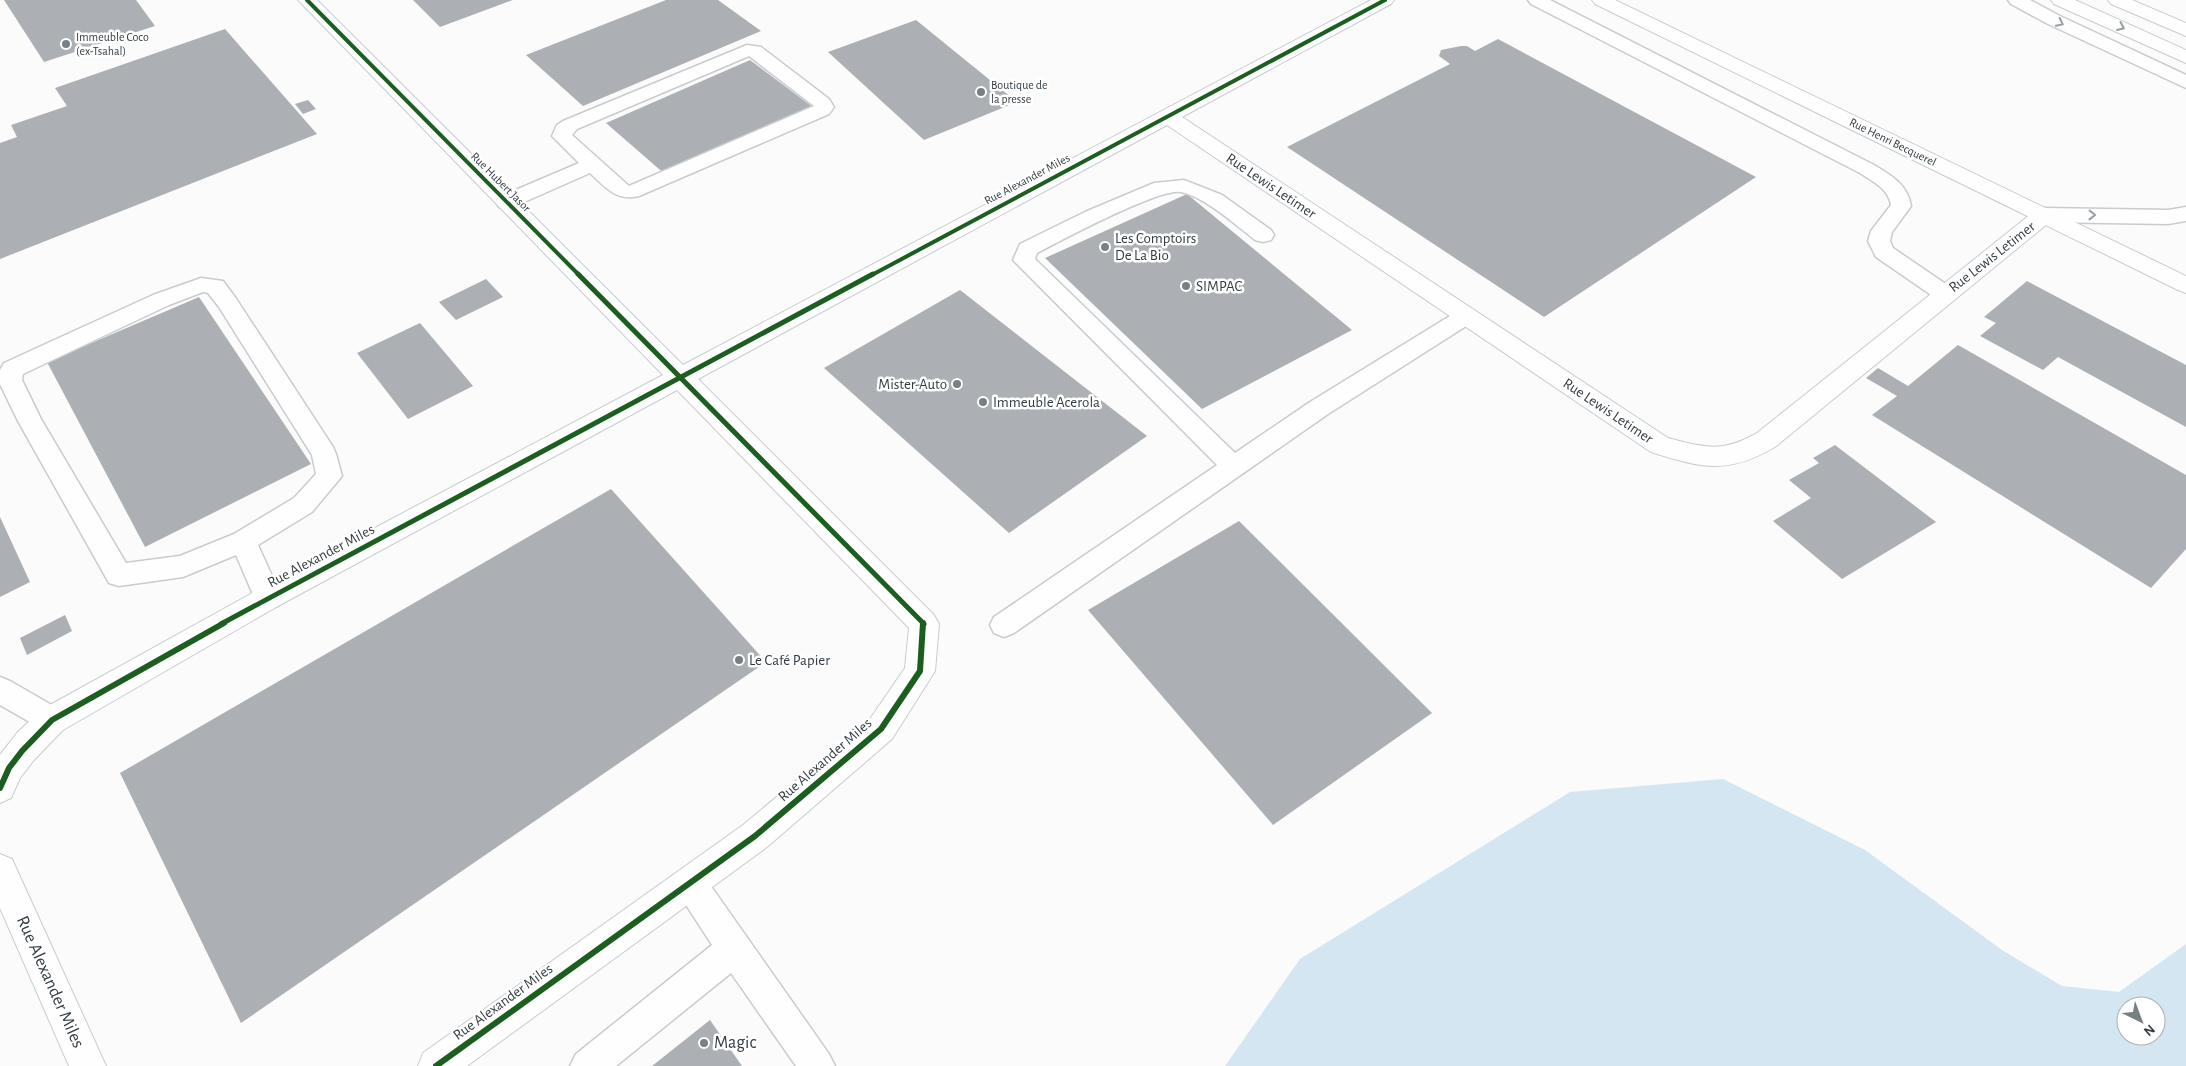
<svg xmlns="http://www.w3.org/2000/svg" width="2186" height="1066" viewBox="0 0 2186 1066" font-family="'Alegreya Sans',sans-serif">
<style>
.green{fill:#d4e6f1;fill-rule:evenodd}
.building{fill:#acb0b4}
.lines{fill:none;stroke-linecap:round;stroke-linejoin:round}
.lane-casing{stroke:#c8ccd0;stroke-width:3}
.street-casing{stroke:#c8ccd0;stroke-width:2}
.secondary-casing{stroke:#c8ccd0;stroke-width:2}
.primary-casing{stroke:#c8ccd0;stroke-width:2}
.lane{fill:#fefefe;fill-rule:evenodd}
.street{fill:#fefefe;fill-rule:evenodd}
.secondary{fill:#fefefe;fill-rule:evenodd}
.primary{fill:#fefefe;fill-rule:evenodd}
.cycleway-far2-casing{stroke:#fff;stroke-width:6}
.cycleway-far1-casing{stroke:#fff;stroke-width:8}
.cycleway-casing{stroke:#fff;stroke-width:9}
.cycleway-far2{stroke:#1b5e20;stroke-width:4}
.cycleway-far1{stroke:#1b5e20;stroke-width:5}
.cycleway{stroke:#1b5e20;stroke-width:6}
.oneway{stroke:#989ea0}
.poi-dot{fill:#788083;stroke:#fff;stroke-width:2}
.labels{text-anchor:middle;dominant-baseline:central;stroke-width:5;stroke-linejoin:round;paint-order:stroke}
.far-poi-label{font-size:12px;fill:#323d43;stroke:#fff;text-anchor:start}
.far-street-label{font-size:12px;fill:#323d43;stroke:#fff}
.street-label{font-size:15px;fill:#323d43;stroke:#fff}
.poi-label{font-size:15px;fill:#323d43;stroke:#fff;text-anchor:start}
.near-street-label{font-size:18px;fill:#323d43;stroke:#fff}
.near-poi-label{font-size:18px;fill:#323d43;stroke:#fff;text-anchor:start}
</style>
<rect width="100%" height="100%" fill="#fbfbfb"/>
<!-- green -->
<path class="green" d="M1723,779L1865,850L2002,950L2062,986L2119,992L2186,944V1066H1225L1300,959L1570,792ZM2126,1006H2156V1036H2126Z"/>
<!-- building -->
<g class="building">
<polygon points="4,0 136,0 155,26 44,62"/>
<polygon points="413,0 513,0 440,27"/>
<polygon points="666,0 718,0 761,31 583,106 526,55"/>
<polygon points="916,20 1017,102 924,140 828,52"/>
<polygon points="225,29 317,134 0,259 0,143 17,137 11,125 67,106 55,88"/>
<polygon points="1498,39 1756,177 1544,317 1287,147 1450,64 1439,56 1441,50 1461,46 1467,46 1475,51"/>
<polygon points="750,60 814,108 667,176 606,123"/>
<polygon points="308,100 316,109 303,114 295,104"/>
<polygon points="1187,194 1352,330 1202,409 1045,258"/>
<polygon points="486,279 503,297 456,320 439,302"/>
<polygon points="2027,281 2186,365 2186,427 2058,357 2043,370 1980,336 1996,323 1984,317"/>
<polygon points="960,290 1147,436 1009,533 824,368"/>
<polygon points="199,297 311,464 145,547 47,362"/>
<polygon points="420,323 473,386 408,419 357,353"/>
<polygon points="1958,345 2186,475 2186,549 2151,588 1872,415 1897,396 1866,378 1878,368 1908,386"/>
<polygon points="1835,445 1936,522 1842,579 1773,521 1811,498 1789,480 1819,463 1813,458"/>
<polygon points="611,489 766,662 241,1023 120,773"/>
<polygon points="0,517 30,582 0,597"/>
<polygon points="1239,521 1432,713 1273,825 1088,610"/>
<polygon points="65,615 72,631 27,655 20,638"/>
<polygon points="710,1020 742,1066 652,1066"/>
</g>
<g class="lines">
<defs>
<g id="lane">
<path d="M1528,0H1550L1874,165C1891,175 1908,185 1911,206L1892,232L1890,241L1893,248L1953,289L1956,294L1953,299L1945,301L1937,299L1876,257L1868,241L1871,231L1891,205C1888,188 1873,182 1860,173L1531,4Z"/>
<polygon points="2008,0 2030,0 2060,16 2186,75 2186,88 2048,24 2011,4"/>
<path d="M747,45L761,47L829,99L834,107L829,114L639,196C617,202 605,187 590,173L513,207L506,208L499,207L496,202L499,197L579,163L552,136L557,125L563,121ZM749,56L814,106L629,186L572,135L577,129Z"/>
<path d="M1184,180L1222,195L1271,230L1274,235L1271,240L1263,242L1255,240C1236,225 1205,197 1181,192C1159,188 1062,240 1037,253L1035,259L1235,453L1310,402L1458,311L1466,308L1474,311L1477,316L1474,321L1328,414L1014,633L1004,637L994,633L990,625L994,617L1217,465L1013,260L1020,244L1085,212L1154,183Z"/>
<polygon points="2186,207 2186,221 2168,224 2044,222 2037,220 2034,215 2037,210 2044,208 2168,210"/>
<path d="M201,278L223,281L235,297L333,447L336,454L342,476L312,512L258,545L282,598L278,606L268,609L258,606L236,555L183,577L119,586L109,583L18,421L0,384V370L4,363L153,295ZM203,292L208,293L219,307L312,455L316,474L294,498L234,534L180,556L126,563L41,419L22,380L23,374L169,305Z"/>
<polygon points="0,677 10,681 62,711 67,720 62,729 52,733 42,729 0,705"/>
<polygon points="690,867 701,872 829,1054 835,1066 796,1066 731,973 616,1066 570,1066 576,1054 712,945 679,894 674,883 679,872"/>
</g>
<g id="street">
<path d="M298,0H317L683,365L1371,0H1394L1391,4L1182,117L1668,438C1706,448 1722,453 1757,433L2036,210L2044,208L2052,210L2055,215L2052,220L1775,447C1727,475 1702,468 1651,452L1167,125L698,379L934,615L939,624L935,671L892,739L767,847L467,1066H418L423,1053L743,825L870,719L905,668L909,628L677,390L278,606L63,730L33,761L20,778L11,798L0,803V755L17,733L41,710L258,590L663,375Z"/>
<polygon points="0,854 12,859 106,1066 69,1066 0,908"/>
</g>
<polygon id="secondary" points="1592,0 1615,0 2186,276 2186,293 2178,290 1595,4"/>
<g id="primary">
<polygon points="2051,0 2075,0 2186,50 2186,63 2054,4"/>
<polygon points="2108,0 2132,0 2186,23 2186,36 2111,4"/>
</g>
</defs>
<!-- lane casing -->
<use href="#lane" class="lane-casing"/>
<!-- street casing -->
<use href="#street" class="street-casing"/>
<!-- secondary casing -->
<use href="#secondary" class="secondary-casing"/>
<!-- primary casing -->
<use href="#primary" class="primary-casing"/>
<!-- lane -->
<use href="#lane" class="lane"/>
<!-- street -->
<use href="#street" class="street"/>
<!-- secondary -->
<use href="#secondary" class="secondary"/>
<!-- primary -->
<use href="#primary" class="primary"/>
<defs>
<g id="cycleway-far2">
<polyline points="307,0 580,276"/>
<polyline points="870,276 1385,0"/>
</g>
<g id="cycleway-far1">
<polyline points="578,274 924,624"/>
<polyline points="221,624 873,274"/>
</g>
<g id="cycleway">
<polyline points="0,788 9,768 22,751 52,720 224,623"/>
<polyline points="436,1066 755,836 881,729 920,671 923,623"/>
</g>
</defs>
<!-- cycleway-far2 casing -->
<use href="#cycleway-far2" class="cycleway-far2-casing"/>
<!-- cycleway-far1 casing -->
<use href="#cycleway-far1" class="cycleway-far1-casing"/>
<!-- cycleway casing -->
<use href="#cycleway" class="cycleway-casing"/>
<!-- cycleway-far2 -->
<use href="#cycleway-far2" class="cycleway-far2"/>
<!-- cycleway-far1 -->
<use href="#cycleway-far1" class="cycleway-far1"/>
<!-- cycleway -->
<use href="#cycleway" class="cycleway"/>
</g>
<!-- one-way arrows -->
<defs><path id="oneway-chevron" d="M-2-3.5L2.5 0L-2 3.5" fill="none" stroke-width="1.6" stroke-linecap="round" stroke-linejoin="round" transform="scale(1.25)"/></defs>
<g class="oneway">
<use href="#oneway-chevron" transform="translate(2060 23) rotate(26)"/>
<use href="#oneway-chevron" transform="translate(2121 27) rotate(24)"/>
<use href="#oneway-chevron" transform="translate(2092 215) rotate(1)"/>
</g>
<!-- markers -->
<g class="poi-dot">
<circle cx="66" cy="44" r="5"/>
<circle cx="981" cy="92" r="5"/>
<circle cx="1105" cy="247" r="5"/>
<circle cx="1186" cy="286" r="5"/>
<circle cx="957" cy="384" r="5"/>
<circle cx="983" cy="402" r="5"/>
<circle cx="739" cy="660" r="5"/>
<circle cx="704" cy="1043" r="5"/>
</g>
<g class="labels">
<!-- far-poi labels -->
<g class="far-poi-label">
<text x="76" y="37">Immeuble Coco<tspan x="76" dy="14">(ex-Tsahal)</tspan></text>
<text x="991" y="85">Boutique de<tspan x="991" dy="14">la presse</tspan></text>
</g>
<!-- far-street labels -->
<g class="far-street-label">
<text transform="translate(1893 142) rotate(26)">Rue Henri Becquerel</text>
<text transform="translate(1027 179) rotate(-28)">Rue Alexander Miles</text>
<text transform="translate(501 182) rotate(45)">Rue Hubert Jasor</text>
</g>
<!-- street labels -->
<g class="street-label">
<text transform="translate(1271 186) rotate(34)">Rue Lewis Letimer</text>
<text transform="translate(1992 257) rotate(-38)">Rue Lewis Letimer</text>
<text transform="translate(1608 411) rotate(34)">Rue Lewis Letimer</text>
<text transform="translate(321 556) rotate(-28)">Rue Alexander Miles</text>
<text transform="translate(825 760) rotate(-41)">Rue Alexander Miles</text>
<text transform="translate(503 1002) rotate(-36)">Rue Alexander Miles</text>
</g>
<!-- poi labels -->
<g class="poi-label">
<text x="1115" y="238">Les Comptoirs<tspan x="1115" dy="17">De La Bio</tspan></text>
<text x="1196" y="286">SIMPAC</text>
<text x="947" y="384" text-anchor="end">Mister-Auto</text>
<text x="993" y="402">Immeuble Acerola</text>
<text x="749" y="660">Le Café Papier</text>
</g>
<!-- near-street labels -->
<g class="near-street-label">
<text transform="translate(50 982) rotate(66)">Rue Alexander Miles</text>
</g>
<!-- near-poi labels -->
<g class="near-poi-label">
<text x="714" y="1043">Magic</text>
</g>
</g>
<!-- north arrow -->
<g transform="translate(2141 1021) rotate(138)"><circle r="24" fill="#ffffff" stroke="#adb1b4"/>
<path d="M0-4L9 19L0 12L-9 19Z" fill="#788083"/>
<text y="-8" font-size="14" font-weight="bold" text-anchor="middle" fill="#323d43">N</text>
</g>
</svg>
